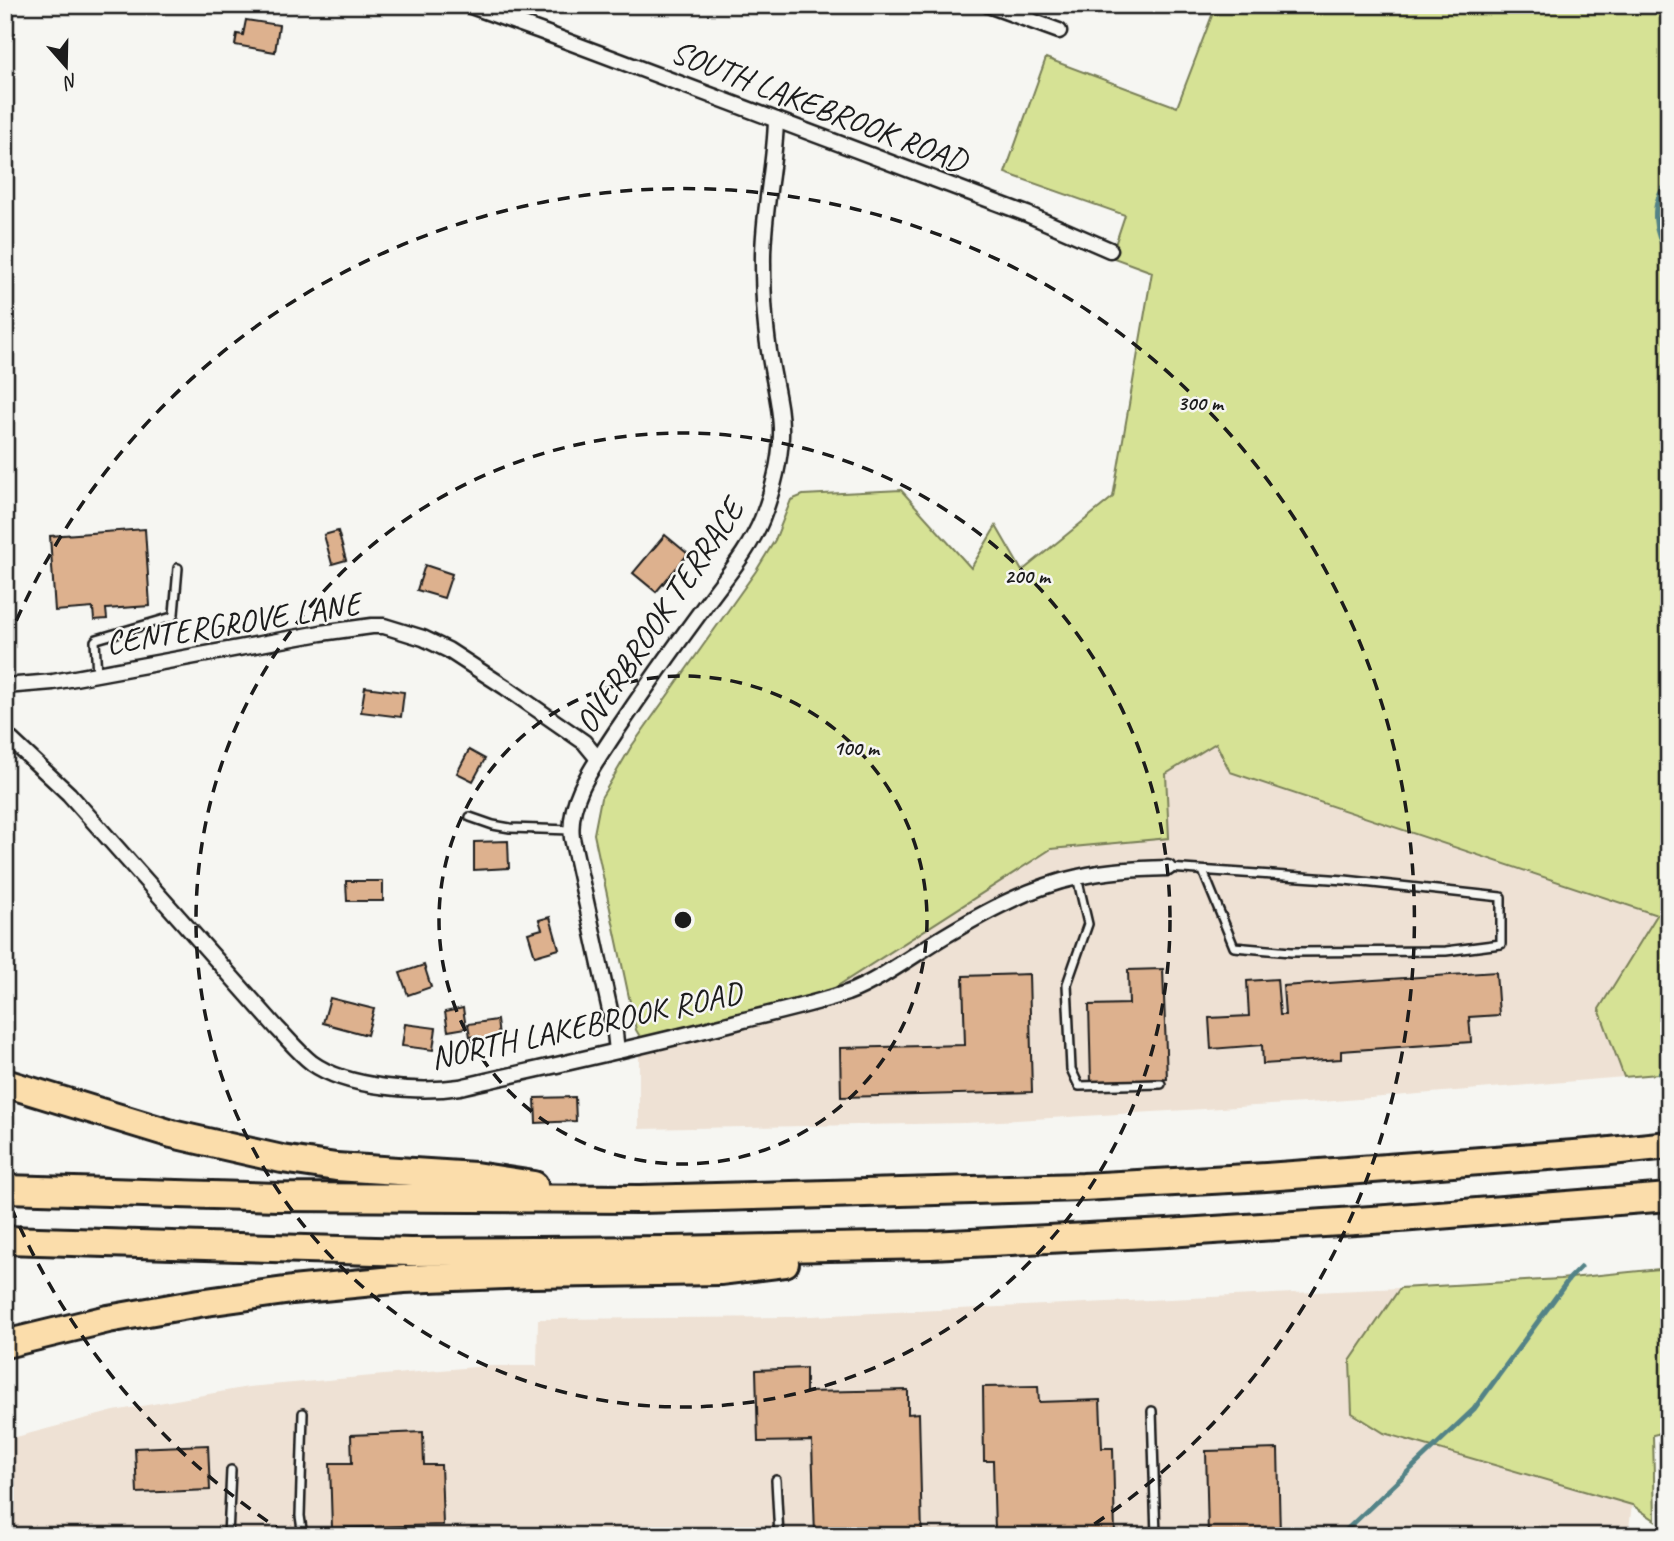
<svg xmlns="http://www.w3.org/2000/svg" width="1674" height="1541" viewBox="0 0 1674 1541" font-family="Caveat,sans-serif">
<style>
.built{fill:#eee1d4}
.green{fill:#d6e295;stroke:#797f58;stroke-width:2}
.lines{fill:none;stroke-linecap:round;stroke-linejoin:round}
.stream{stroke:#538387;stroke-width:5}
.building{fill:#ddb18e;stroke:#1c1c1c;stroke-width:2}
.service-casing{stroke:#1c1c1c;stroke-width:12}
.minor-casing{stroke:#1c1c1c;stroke-width:19}
.motorway-casing{stroke:#1c1c1c;stroke-width:32}
.service{stroke:#f6f6f2;stroke-width:7}
.minor{stroke:#f6f6f2;stroke-width:14}
.motorway{stroke:#fbddab;stroke-width:26}
.ring{fill:none;stroke:#1c1c1c;stroke-width:3.5;stroke-dasharray:12 9}
.labels{text-anchor:middle;dominant-baseline:central;stroke-width:5;stroke-linejoin:round;paint-order:stroke}
.street-label{font-size:33px;fill:#1c1c1c;stroke:#f6f6f2}
.centre{fill:#1c1c1c;stroke:#f6f6f2;stroke-width:3.5}
.ring-label{font-size:21px;text-anchor:middle;font-weight:bold;fill:#1c1c1c;stroke:#f6f6f2;stroke-width:5;stroke-linejoin:round;paint-order:stroke}
</style>
<rect width="100%" height="100%" fill="#f6f6f2"/>
<filter id="ink" filterUnits="userSpaceOnUse"><feTurbulence type="fractalNoise" baseFrequency=".0143" numOctaves="2"/><feDisplacementMap in="SourceGraphic" scale="14" xChannelSelector="R" yChannelSelector="G"/><feConvolveMatrix kernelMatrix="1 2 1 2 8 2 1 2 1" color-interpolation-filters="sRGB"/></filter>
<g filter="url(#ink)">
<!-- built -->
<g class="built">
<polygon points="1216,742 1231,772 1658,915 1599,1009 1624,1077 1322,1102 965,1123 639,1129 639,1055 642,1040 826,994 1051,849 1169,838 1166,774"/>
<polygon points="1400,1288 1350,1361 1352,1413 1384,1433 1632,1505 1628,1536 5,1536 5,1440 114,1411 248,1387 486,1366 537,1366 538,1319 791,1317"/>
</g>
<!-- green -->
<g class="green">
<polygon points="1216,5 1669,5 1669,1073 1624,1077 1599,1009 1657,915 1230,772 1216,743 1166,774 1169,838 1051,849 825,994 642,1040 636,1030 594,834 601,798 631,747 756,571 775,540 791,500 803,495 901,490 971,568 996,526 1022,571 1113,497 1152,272 1111,257 1125,215 1005,173 1046,58 1177,107"/>
<polygon points="1669,1268 1669,1431 1653,1435 1655,1520 1632,1505 1384,1433 1352,1413 1350,1361 1400,1288 1560,1279"/>
</g>
<g class="lines">
<!-- stream -->
<g class="stream">
<path d="M1669,182C1649,201 1653,234 1669,254"/>
<polyline points="1660,1074 1669,1069"/>
<polyline points="1340,1536 1474,1409 1569,1279 1581,1267"/>
</g>
</g>
<!-- building -->
<g class="building">
<polygon points="246,20 279,25 275,52 235,45 237,34 243,35"/>
<polygon points="145,529 150,606 106,609 107,619 94,620 93,608 55,611 50,536"/>
<polygon points="338,531 346,560 332,564 324,535"/>
<polygon points="665,535 688,554 656,592 633,573"/>
<polygon points="425,565 452,574 444,598 417,590"/>
<polygon points="365,687 404,692 401,717 361,712"/>
<polygon points="469,750 485,759 473,781 457,773"/>
<polygon points="508,841 509,868 474,870 474,842"/>
<polygon points="346,881 383,881 383,901 347,901"/>
<polygon points="550,917 559,949 535,956 528,933 542,929 539,920"/>
<polygon points="424,965 431,987 408,995 400,973"/>
<polygon points="1163,969 1167,1079 1091,1082 1089,1005 1129,1004 1128,970"/>
<polygon points="1496,972 1499,1015 1469,1017 1471,1042 1341,1051 1341,1059 1263,1064 1262,1045 1211,1049 1209,1018 1249,1016 1247,981 1277,979 1280,1015 1285,1015 1283,986"/>
<polygon points="1029,974 1032,1092 841,1097 840,1048 965,1045 963,976"/>
<polygon points="330,998 374,1009 367,1035 323,1023"/>
<polygon points="463,1008 466,1028 448,1031 445,1012"/>
<polygon points="497,1020 499,1037 476,1040 475,1036 470,1037 468,1024"/>
<polygon points="405,1024 436,1028 433,1050 402,1046"/>
<polygon points="575,1097 576,1121 536,1123 535,1098"/>
<polygon points="806,1368 806,1392 908,1390 908,1414 919,1413 922,1536 815,1536 812,1441 758,1442 756,1370"/>
<polygon points="1038,1386 1039,1402 1100,1400 1102,1448 1113,1448 1115,1536 1010,1536 1010,1530 995,1530 993,1461 984,1461 983,1387"/>
<polygon points="423,1432 424,1465 441,1465 443,1525 332,1528 330,1463 352,1463 351,1435"/>
<polygon points="208,1445 210,1490 137,1493 135,1448"/>
<polygon points="1278,1449 1280,1536 1208,1536 1206,1451"/>
</g>
<g class="lines">
<defs>
<g id="service">
<polyline points="97,674 95,641 97,639 172,617 174,614 178,568"/>
<polyline points="470,817 493,825 510,828 571,830"/>
<polyline points="1168,868 1345,880 1501,897 1501,944 1446,951 1291,952 1234,947 1203,871"/>
<polyline points="1077,877 1088,924 1067,984 1071,1069 1079,1086 1161,1084"/>
<polyline points="1152,1411 1156,1536"/>
<polyline points="303,1413 300,1516 303,1536"/>
<polyline points="776,1480 779,1536"/>
<polyline points="228,1536 231,1470"/>
</g>
<g id="minor">
<polyline points="468,5 540,31 1027,214 1110,250"/>
<polyline points="988,5 1059,31"/>
<polyline points="5,686 53,682 321,633 372,626 384,626 423,638 448,650 505,687 584,742 598,759"/>
<path d="M5,734L69,794L277,1028C288,1039 299,1053 312,1063C347,1088 419,1093 460,1087C555,1065 650,1045 744,1020C778,1012 813,1004 847,993C877,982 915,954 943,937C985,912 1030,887 1078,877C1108,870 1138,869 1168,868"/>
<path d="M617,1051L615,1033L572,838C567,799 595,764 615,733C644,690 673,649 704,607C724,579 749,551 762,519C772,493 780,464 781,436C782,411 775,387 771,363C765,330 763,296 763,263C762,215 775,168 776,120"/>
</g>
<g id="motorway">
<polyline points="5,1083 172,1134 282,1159 336,1167 475,1176 534,1185"/>
<polyline points="5,1189 278,1197 640,1199 865,1193 1083,1187 1266,1177 1601,1152 1669,1145"/>
<polyline points="5,1240 410,1252 669,1250 931,1245 1167,1233 1387,1219 1669,1197"/>
<polyline points="5,1344 108,1319 199,1303 292,1290 404,1279 531,1274 720,1271 785,1263"/>
</g>
</defs>
<!-- service casing -->
<use href="#service" class="service-casing"/>
<!-- minor casing -->
<use href="#minor" class="minor-casing"/>
<!-- motorway casing -->
<use href="#motorway" class="motorway-casing"/>
<!-- service -->
<use href="#service" class="service"/>
<!-- minor -->
<use href="#minor" class="minor"/>
<!-- motorway -->
<use href="#motorway" class="motorway"/>
</g>
</g>
<!-- distance rings -->
<g class="ring">
<circle cx="683" cy="920" r="244"/>
<circle cx="683" cy="920" r="487"/>
<path d="M285 1533A731 731 0 0 1 8 1200M8 640A731 731 0 1 1 1081 1533"/>
</g>
<g class="labels">
<!-- street labels -->
<g class="street-label">
<text transform="translate(819 106) rotate(21)">SOUTH LAKEBROOK ROAD</text>
<text transform="translate(659 616) rotate(-56)">OVERBROOK TERRACE</text>
<text transform="translate(233 623) rotate(-9)">CENTERGROVE LANE</text>
<text transform="translate(586 1025) rotate(-12)">NORTH LAKEBROOK ROAD</text>
</g>
</g>
<circle cx="683" cy="920" r="10" class="centre"/>
<g class="ring-label">
<text x="1200" y="410">300 m</text>
<text x="1027" y="583">200 m</text>
<text x="856" y="755">100 m</text>
</g>
<!-- margin -->
<rect width="1674" height="1541" fill="none" stroke="#f6f6f2" stroke-width="28"/>
<rect x="14" y="14" width="1646" height="1513" fill="none" stroke="#1c1c1c" stroke-width="2.5" filter="url(#ink)"/>
<!-- north arrow -->
<g transform="translate(66 66) rotate(160)" stroke="#f6f6f2" stroke-width="5" paint-order="stroke">
<path d="M0-5L12 26L0 18L-12 26Z" fill="#1c1c1c"/>
<text y="-10" font-size="19" font-weight="bold" text-anchor="middle" fill="#1c1c1c">N</text>
</g>
</svg>
